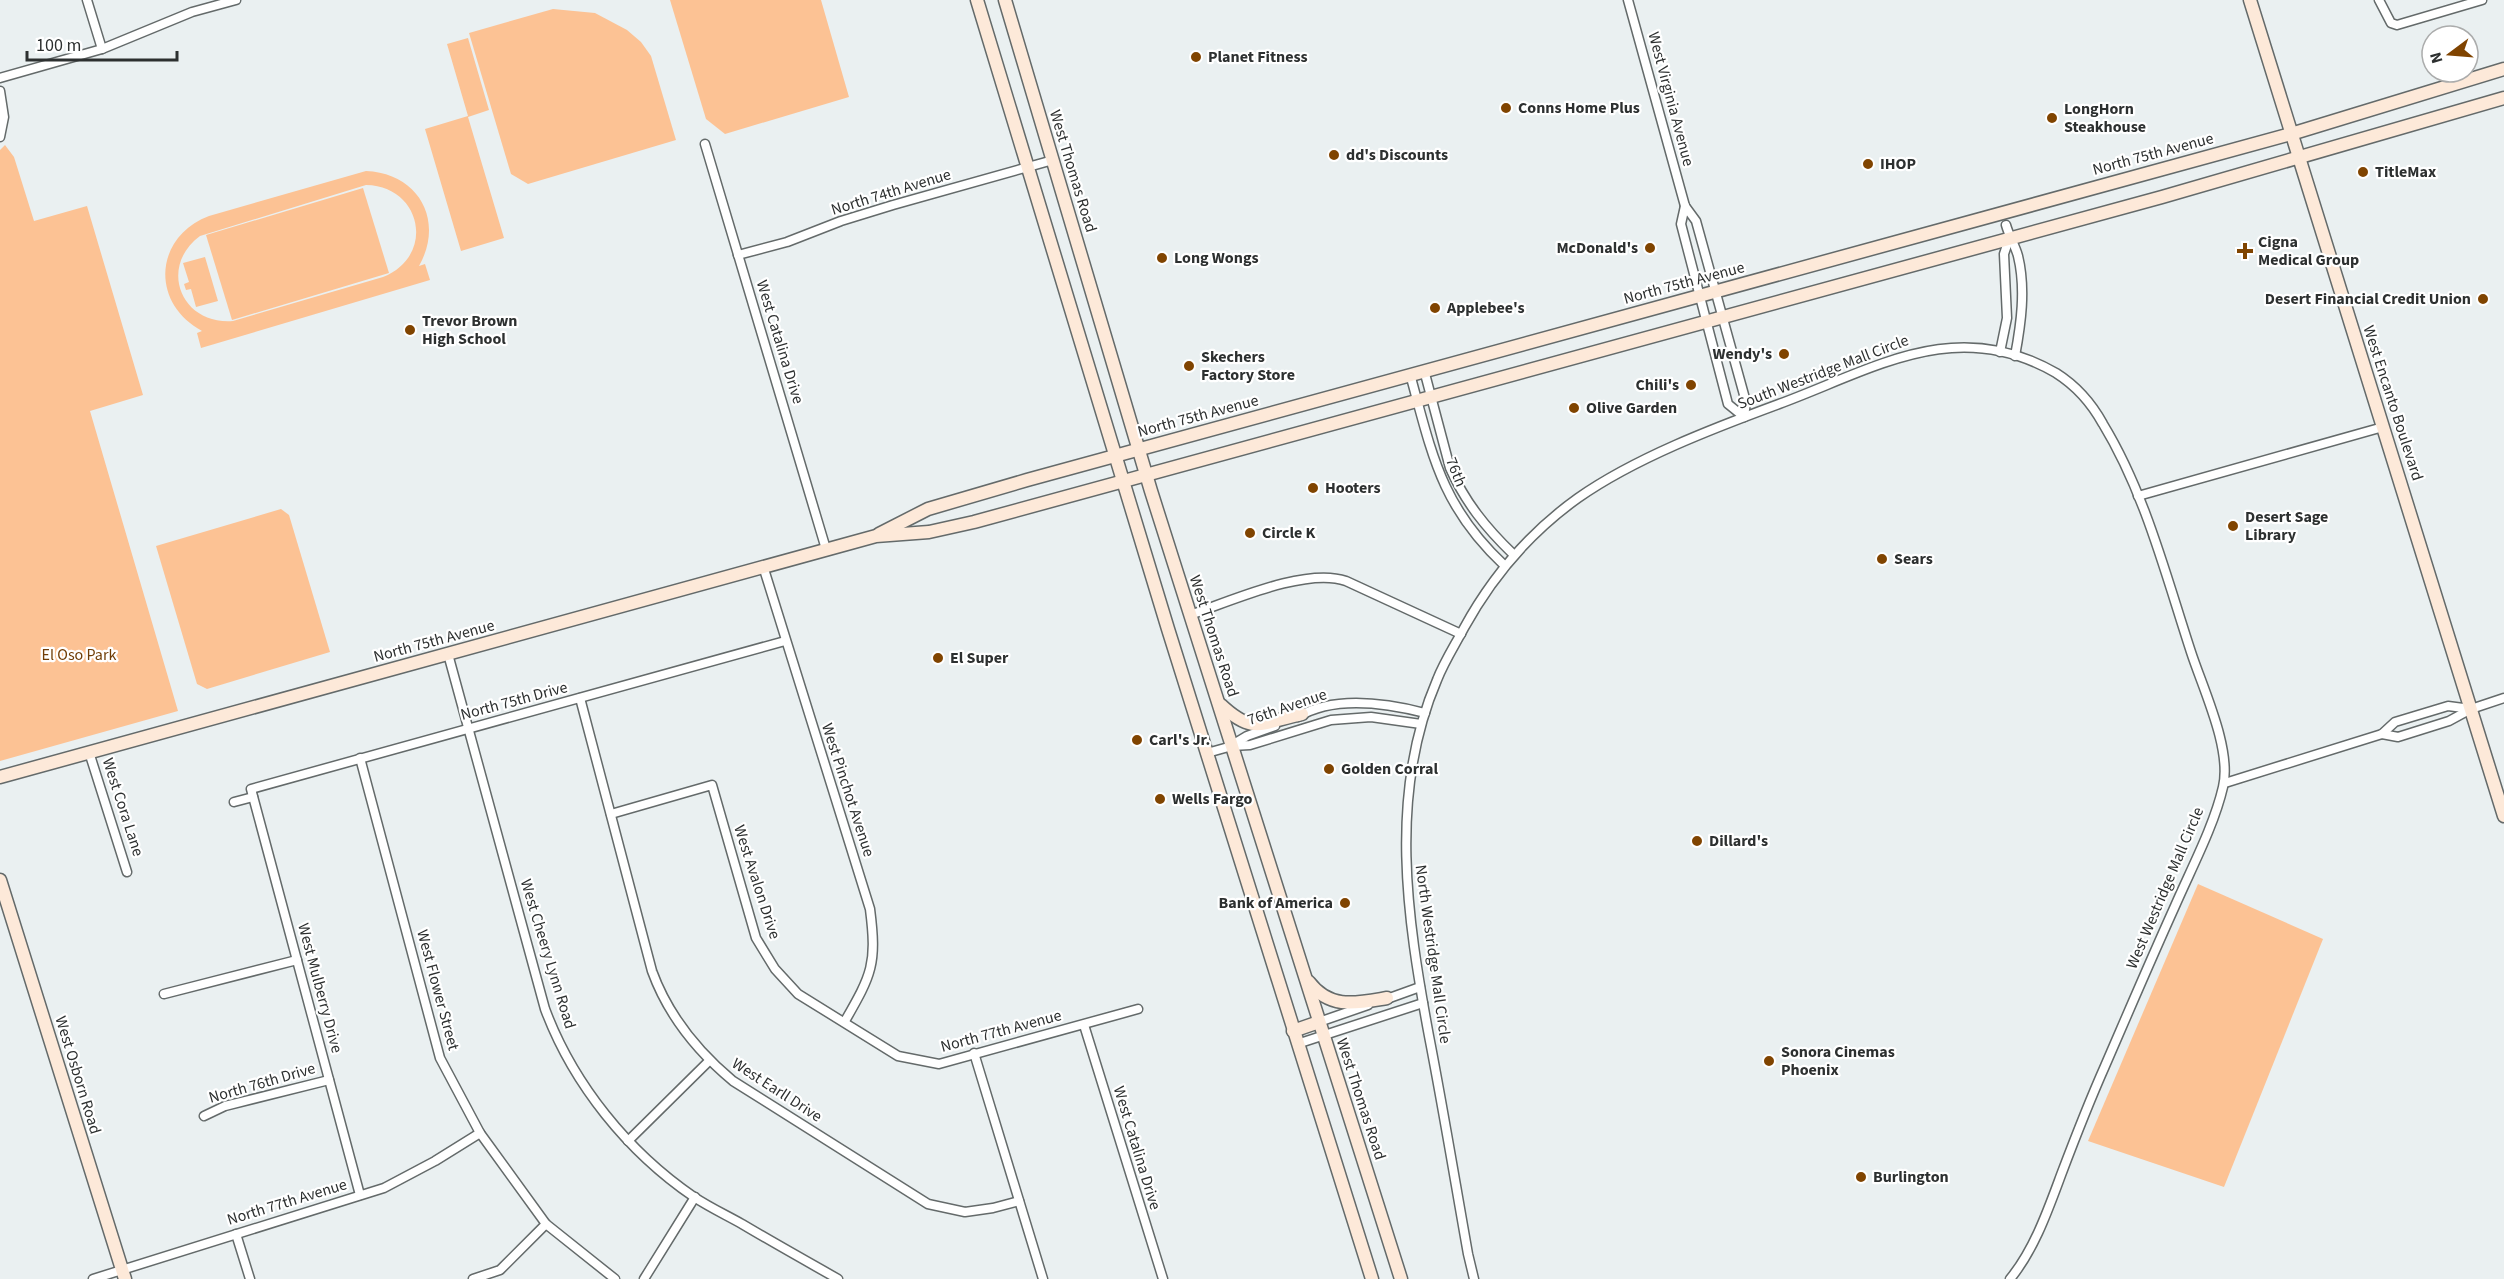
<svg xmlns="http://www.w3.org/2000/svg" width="2504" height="1279" viewBox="0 0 2504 1279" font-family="'Source Sans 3',sans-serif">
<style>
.green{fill:#fcc294;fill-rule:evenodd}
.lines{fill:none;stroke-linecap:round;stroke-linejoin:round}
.street-casing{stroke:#646a6a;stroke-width:11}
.secondary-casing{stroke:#646a6a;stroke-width:15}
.street{stroke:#fff;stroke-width:8}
.secondary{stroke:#fde9d9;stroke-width:12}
.poi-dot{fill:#804400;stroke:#fff;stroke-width:2}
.labels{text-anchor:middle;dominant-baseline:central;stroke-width:4.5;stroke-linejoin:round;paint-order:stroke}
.poi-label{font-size:16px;font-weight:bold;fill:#2d3030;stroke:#fff;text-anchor:start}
.street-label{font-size:16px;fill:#2d3030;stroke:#fff}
.park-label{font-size:16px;fill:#703d06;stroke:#fff}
</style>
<rect width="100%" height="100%" fill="#eaf0f1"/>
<!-- green -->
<g class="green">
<polygon points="670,0 821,0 849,97 725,134 706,119"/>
<polygon points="553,9 595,13 627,30 641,42 651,56 676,140 528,184 511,174 469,33"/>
<polygon points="468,38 489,110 468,117 504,238 461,251 425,129 468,116 447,44"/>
<polygon points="5,145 14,157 34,221 87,206 143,395 90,411 178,711 0,761 0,150"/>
<path d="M366,171C418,173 445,220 419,266L425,264L430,280L201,348L197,333L202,331C150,303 154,237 209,216ZM366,185C422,186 436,256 383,277L233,321C181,325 158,267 200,236Z"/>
<polygon points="363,188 389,273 232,320 206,235"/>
<polygon points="205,257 218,301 196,307 191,289 186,290 184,284 189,282 183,263"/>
<polygon points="281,509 289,515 330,652 207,689 197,684 156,546"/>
<polygon points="2198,884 2323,939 2224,1187 2088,1141"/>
</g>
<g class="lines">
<defs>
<g id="street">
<polyline points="87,0 102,49"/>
<polyline points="1628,0 1685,206 1696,221 1746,402 1744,417"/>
<polyline points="2379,0 2391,23 2397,25 2482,0"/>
<polyline points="0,78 102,49 192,12 236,0"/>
<polyline points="0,91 4,117 0,137"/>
<polyline points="705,144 826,549"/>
<polyline points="1685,206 1681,224 1728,404 1744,417"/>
<path d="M2006,225C2009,236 2015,245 2018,256C2026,289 2021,324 2015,356"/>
<polyline points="738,255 787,242 841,221 893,205 1053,160"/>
<polyline points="2000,352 2007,318 2004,254 2009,239"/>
<path d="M1424,370L1450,468C1465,502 1486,528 1513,554"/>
<path d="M1410,374C1432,454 1441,506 1504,565"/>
<polyline points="2138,496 2383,427"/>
<path d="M763,566L870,909C877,964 872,974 845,1021"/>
<path d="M1190,615C1231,601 1306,567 1346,581L1461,634"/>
<path d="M448,654L545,1009C573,1084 628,1152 694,1197C709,1207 726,1215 742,1224C774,1243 806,1261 838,1279"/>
<path d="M580,698L652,971C668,1015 697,1051 733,1081L928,1204L965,1212L993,1208L1019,1201"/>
<path d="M1298,717C1334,695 1386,703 1425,713"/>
<polyline points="2382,734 2398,737 2449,721 2471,709 2504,698"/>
<polyline points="1232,745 1247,736 1275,726"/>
<polyline points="89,752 127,872"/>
<polyline points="1207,753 1232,746 1250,745 1331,720 1371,717 1421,724"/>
<polyline points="360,758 440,1058 480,1133 546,1224 615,1279"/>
<polyline points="2225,783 2382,734 2395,722 2448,706 2471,709"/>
<polyline points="234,802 253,797"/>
<polyline points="611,814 712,785 756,938 775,969 798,994 898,1056 939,1064 1138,1009"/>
<polyline points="164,994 297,960"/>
<polyline points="1384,1000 1420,987"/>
<polyline points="1319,1022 1368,1005"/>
<polyline points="1084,1025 1163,1279"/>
<polyline points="1297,1044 1423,1003"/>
<polyline points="974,1053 1043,1279"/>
<polyline points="204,1116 225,1106 329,1080"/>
<polyline points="628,1141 709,1061"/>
<polyline points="360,1195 251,789 785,641"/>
<polyline points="236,1234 250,1279"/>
<polyline points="93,1279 384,1188 435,1161 480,1133"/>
<polyline points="473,1279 500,1270 546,1224"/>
<polyline points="644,1279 695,1197"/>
<path d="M1474,1279L1468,1254C1455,1181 1443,1108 1429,1036C1407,918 1388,794 1437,680C1444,662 1455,645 1464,628C1493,575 1529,533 1578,498C1635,458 1714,428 1779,404C1874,369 1956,315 2056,373C2075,385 2092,404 2103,424C2145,493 2166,576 2191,652C2203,689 2232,749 2223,787C2214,826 2191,869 2175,906C2151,959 2128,1013 2105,1066C2089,1102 2075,1138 2061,1175C2048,1210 2034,1250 2010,1279"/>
</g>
<g id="secondary">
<polyline points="977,0 1168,629 1372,1279"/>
<polyline points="1005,0 1151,491 1401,1279"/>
<polyline points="2250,0 2504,816"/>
<polyline points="879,534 928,509 1027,480 2291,134 2504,69"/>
<path d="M1221,705C1254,736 1263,722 1302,714"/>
<polyline points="0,777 876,536 929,532 974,522 2162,197 2504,98"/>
<polyline points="0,880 125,1279"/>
<path d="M1309,982C1330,1010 1357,1003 1387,998"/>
<polyline points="1293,1031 1319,1022"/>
</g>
</defs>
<!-- street casing -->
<use href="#street" class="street-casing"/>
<!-- secondary casing -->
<use href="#secondary" class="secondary-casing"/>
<!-- street -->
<use href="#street" class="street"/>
<!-- secondary -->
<use href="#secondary" class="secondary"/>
</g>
<!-- markers -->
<g class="poi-dot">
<circle cx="1196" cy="57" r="6"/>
<circle cx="1506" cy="108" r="6"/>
<circle cx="2052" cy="118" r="6"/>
<circle cx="1334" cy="155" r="6"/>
<circle cx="1868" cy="164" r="6"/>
<circle cx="2363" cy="172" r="6"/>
<circle cx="1650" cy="248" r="6"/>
<path d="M2242 242h6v6h6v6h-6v6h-6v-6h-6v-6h6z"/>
<circle cx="1162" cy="258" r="6"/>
<circle cx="2483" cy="299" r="6"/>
<circle cx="1435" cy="308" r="6"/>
<circle cx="410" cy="330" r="6"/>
<circle cx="1784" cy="354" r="6"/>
<circle cx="1189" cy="366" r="6"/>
<circle cx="1691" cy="385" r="6"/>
<circle cx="1574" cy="408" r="6"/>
<circle cx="1313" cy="488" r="6"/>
<circle cx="2233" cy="526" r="6"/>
<circle cx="1250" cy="533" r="6"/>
<circle cx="1882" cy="559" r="6"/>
<circle cx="938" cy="658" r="6"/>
<circle cx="1137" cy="740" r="6"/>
<circle cx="1329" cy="769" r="6"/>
<circle cx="1160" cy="799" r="6"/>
<circle cx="1697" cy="841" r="6"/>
<circle cx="1345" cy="903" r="6"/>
<circle cx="1769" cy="1061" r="6"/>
<circle cx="1861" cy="1177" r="6"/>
</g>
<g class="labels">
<!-- poi labels -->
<g class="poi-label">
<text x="1208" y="57">Planet Fitness</text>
<text x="1518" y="108">Conns Home Plus</text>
<text x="2064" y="109">LongHorn<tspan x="2064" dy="18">Steakhouse</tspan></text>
<text x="1346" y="155">dd's Discounts</text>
<text x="1880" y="164">IHOP</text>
<text x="2375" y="172">TitleMax</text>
<text x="2258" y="242">Cigna<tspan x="2258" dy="18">Medical Group</tspan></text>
<text x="1638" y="248" text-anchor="end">McDonald's</text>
<text x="1174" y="258">Long Wongs</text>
<text x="2471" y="299" text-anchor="end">Desert Financial Credit Union</text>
<text x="1447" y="308">Applebee's</text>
<text x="422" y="321">Trevor Brown<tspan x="422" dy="18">High School</tspan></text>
<text x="1772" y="354" text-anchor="end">Wendy's</text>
<text x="1201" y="357">Skechers<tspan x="1201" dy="18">Factory Store</tspan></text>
<text x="1679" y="385" text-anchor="end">Chili's</text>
<text x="1586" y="408">Olive Garden</text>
<text x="1325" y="488">Hooters</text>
<text x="2245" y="517">Desert Sage<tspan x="2245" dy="18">Library</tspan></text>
<text x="1262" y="533">Circle K</text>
<text x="1894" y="559">Sears</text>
<text x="950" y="658">El Super</text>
<text x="1149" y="740">Carl's Jr.</text>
<text x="1341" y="769">Golden Corral</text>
<text x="1172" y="799">Wells Fargo</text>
<text x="1709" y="841">Dillard's</text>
<text x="1333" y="903" text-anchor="end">Bank of America</text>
<text x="1781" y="1052">Sonora Cinemas<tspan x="1781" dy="18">Phoenix</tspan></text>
<text x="1873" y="1177">Burlington</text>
</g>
<!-- street labels -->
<g class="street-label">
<text transform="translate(1671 99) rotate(75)">West Virginia Avenue</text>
<text transform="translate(2153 154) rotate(-15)">North 75th Avenue</text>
<text transform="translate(1073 171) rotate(73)">West Thomas Road</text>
<text transform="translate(891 192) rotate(-17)">North 74th Avenue</text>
<text transform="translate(1684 283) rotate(-15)">North 75th Avenue</text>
<text transform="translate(780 342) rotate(73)">West Catalina Drive</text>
<text transform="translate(1823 372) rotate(-21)">South Westridge Mall Circle</text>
<text transform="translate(2393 403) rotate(72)">West Encanto Boulevard</text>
<text transform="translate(1198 416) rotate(-15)">North 75th Avenue</text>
<text transform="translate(1456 472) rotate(68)">76th</text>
<text transform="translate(1214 636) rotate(72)">West Thomas Road</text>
<text transform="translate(434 641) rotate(-15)">North 75th Avenue</text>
<text transform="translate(514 701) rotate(-15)">North 75th Drive</text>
<text transform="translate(1287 707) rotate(-19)">76th Avenue</text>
<text transform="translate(848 790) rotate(72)">West Pinchot Avenue</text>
<text transform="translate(123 807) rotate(72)">West Cora Lane</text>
<text transform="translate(757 882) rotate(72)">West Avalon Drive</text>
<text transform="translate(2165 888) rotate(-67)">West Westridge Mall Circle</text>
<text transform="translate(548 954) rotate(73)">West Cheery Lynn Road</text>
<text transform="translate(1433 954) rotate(82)">North Westridge Mall Circle</text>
<text transform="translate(320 988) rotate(75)">West Mulberry Drive</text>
<text transform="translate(438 990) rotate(75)">West Flower Street</text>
<text transform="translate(1001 1031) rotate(-15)">North 77th Avenue</text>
<text transform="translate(78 1075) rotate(73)">West Osborn Road</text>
<text transform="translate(262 1083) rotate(-16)">North 76th Drive</text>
<text transform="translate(777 1090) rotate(33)">West Earll Drive</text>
<text transform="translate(1361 1099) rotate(72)">West Thomas Road</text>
<text transform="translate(1137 1148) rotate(73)">West Catalina Drive</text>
<text transform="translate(287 1202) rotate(-17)">North 77th Avenue</text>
</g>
<!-- park labels -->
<g class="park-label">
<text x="79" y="655">El Oso Park</text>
</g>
</g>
<!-- north arrow -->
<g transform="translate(2450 54) rotate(254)"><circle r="28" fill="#ffffff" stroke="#abacac" stroke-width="1.5"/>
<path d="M0-4.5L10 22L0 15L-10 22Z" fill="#804400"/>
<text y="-9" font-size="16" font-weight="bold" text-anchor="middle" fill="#2d3030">N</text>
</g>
<!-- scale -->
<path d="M27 51v9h150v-9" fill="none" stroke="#2d3030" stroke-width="3"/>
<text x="36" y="51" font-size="18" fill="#2d3030" stroke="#ffffff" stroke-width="4.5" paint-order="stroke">100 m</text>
</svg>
